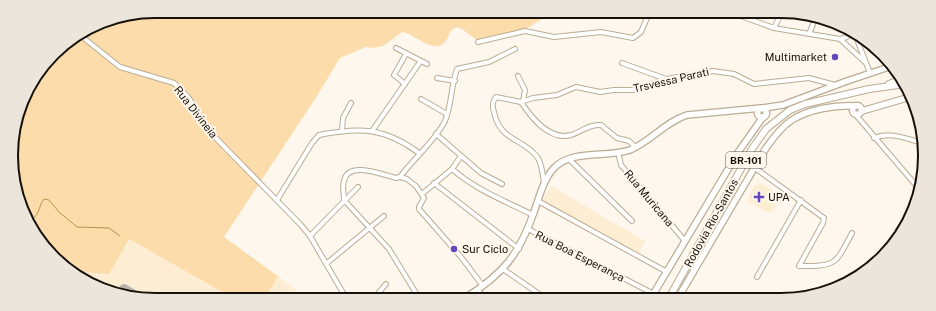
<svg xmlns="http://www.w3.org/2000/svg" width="936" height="311" viewBox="0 0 936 311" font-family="'Public Sans',sans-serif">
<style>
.built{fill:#fdedd3}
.green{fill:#fcdcab}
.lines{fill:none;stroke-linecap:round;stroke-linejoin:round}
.stream{stroke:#b99250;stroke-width:1}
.taxiway{stroke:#bab3aa;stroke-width:10}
.minor-casing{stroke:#bbac94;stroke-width:6}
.major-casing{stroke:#bbac94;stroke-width:8}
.highway-casing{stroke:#bbac94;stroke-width:8}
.minor{stroke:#fff;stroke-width:4}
.major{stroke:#fff;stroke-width:5.5}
.highway{stroke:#fff;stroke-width:6}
.poi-dot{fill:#6247bf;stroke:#fef7ed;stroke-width:1.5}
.labels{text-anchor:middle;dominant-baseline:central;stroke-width:4;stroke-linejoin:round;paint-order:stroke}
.shield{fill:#fef7ed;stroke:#5c564d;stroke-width:1}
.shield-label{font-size:10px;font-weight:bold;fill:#171109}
.poi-label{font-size:11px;fill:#171109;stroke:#fef7ed;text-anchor:start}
.street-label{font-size:11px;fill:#171109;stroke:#fef7ed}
.rim{fill:none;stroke:#171109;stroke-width:2}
</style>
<rect width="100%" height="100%" fill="#fef7ed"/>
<!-- built -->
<g class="built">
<polygon points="759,182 782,196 779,202 769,196 768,199 777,204 772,212 770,211 768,213 747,201 755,184 757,186"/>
<polygon points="551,186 645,241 638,254 542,201"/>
<polygon points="129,239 231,297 127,297 75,276 63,264 68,259"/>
<polygon points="278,276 306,298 266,297"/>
</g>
<!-- green -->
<path class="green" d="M156,11L551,13L526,29L478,41L462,29L456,27C448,31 449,39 443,44C431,53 414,33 402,32L383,46L373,48L366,47L340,58L317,96L224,237L278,276L266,297H231L129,239L109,274L82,272L68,259L63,264L35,236L16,193L12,137L26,91L60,47L100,22Z"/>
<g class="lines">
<!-- stream -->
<path class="stream" d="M29,222C40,216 38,207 44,199L49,200L59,212L77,227L109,228L120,236"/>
<!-- taxiway -->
<polyline class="taxiway" points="124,289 138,297"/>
<defs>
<g id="minor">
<polyline points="637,13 647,18"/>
<polyline points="735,14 774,28 840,39 866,63"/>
<polyline points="603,15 604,13"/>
<polyline points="774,28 781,14"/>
<polyline points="854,32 870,73"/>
<polyline points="809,34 816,17"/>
<polyline points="80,35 120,67 174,83 189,98 207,129 300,224 310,236 346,298"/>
<polyline points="840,39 847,37 853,32"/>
<polyline points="478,42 525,31 554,37 601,32 633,38 641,32 649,13"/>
<polyline points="396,48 427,64"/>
<polyline points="622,63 666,79"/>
<polyline points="518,76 525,90 523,101"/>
<polyline points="437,78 455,81"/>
<polyline points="405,84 394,75 406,54"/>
<polyline points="421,99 447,114"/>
<path d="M521,102C531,117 549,141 571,135C581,132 589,124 601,125L617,138L629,141L635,147"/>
<polyline points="855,114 920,190"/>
<polyline points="342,130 343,118 351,103"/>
<polyline points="372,131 420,62"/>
<polyline points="436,134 481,173 502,184"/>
<path d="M874,138C890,131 907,139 922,143"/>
<polyline points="618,152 621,165 685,241"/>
<polyline points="569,159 632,221"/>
<path d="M755,168L824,218L823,223L799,266C837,266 835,265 852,233"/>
<path d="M452,169C476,190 505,201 533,215"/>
<path d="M400,177C413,159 436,140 445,121C452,104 451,85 457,69L489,62L515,49"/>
<polyline points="434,183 519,249"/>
<path d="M544,183C543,176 542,165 538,158C524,138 500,142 494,112C492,106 492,102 496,97L521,102L533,98L557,95L576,87L600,92L614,90H634L666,79L713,71L734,74L754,84L809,78L835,85"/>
<polyline points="422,194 452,169 461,156"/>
<path d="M277,200L312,143L319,135C359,127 384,127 419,153"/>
<polyline points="538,201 667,272"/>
<polyline points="528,229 654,294"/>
<polyline points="898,230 908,223"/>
<polyline points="310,236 358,187"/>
<polyline points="327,263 384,216"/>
<polyline points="503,269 545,298"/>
<polyline points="757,277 801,200"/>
<polyline points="478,290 485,298"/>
<polyline points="394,296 395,298"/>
<polyline points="374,298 386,284"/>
<path d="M419,298L389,249L344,200C344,194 342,187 344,181C348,160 383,175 396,178L400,177L407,179L416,186L424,198L419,207V209L461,257L483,286"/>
</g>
<g id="major">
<circle cx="857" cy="110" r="4.5"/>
<polyline points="763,108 783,105 847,81 892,66"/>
<circle cx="762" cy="113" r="4.5"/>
<polyline points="862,111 910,97"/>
<path d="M465,298C503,274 519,255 534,212C539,198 543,180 554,168C572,149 606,158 630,150C650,142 665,122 687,115L761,108"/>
<polyline points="651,298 739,151 763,117"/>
<path d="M678,298L766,148C773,138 781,127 792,120C809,109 835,105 855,106"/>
</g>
<g id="highway">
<polyline points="889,84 902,79"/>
<polyline points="669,298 752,149 766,129 790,110 805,104 869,89 905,84"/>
</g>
</defs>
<!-- minor casing -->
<use href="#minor" class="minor-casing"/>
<!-- major casing -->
<use href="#major" class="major-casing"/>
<!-- highway casing -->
<use href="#highway" class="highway-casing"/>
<!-- minor -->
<use href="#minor" class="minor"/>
<!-- major -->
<use href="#major" class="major"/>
<!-- highway -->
<use href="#highway" class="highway"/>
</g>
<!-- markers -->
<g class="poi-dot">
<circle cx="835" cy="57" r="4"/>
<path d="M757 191h4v4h4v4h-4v4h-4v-4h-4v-4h4z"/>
<circle cx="454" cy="249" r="4"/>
</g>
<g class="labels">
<!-- shield labels -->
<rect class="shield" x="726" y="152" width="40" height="16" rx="3"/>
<g class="shield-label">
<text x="746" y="160">BR-101</text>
</g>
<!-- poi labels -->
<g class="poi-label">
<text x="827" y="57" text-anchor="end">Multimarket</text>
<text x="768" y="197">UPA</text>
<text x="462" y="249">Sur Ciclo</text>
</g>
<!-- street labels -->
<g class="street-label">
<text transform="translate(671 80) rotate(-13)">Trsvessa Parati</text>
<text transform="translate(196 112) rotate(52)">Rua Divineia</text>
<text transform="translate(649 198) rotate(50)">Rua Muricana</text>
<text transform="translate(711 223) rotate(-61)">Rodovia Rio-Santos</text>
<text transform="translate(580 256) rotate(27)">Rua Boa Esperança</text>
</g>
</g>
<!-- crop -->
<path d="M0 0H936V311H0ZM155 18H781A137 137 0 0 1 918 155V156A137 137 0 0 1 781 293H155A137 137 0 0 1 18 156V155A137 137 0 0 1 155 18Z" fill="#ece5db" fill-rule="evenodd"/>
<path class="rim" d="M155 18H781A137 137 0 0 1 918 155V156A137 137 0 0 1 781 293H155A137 137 0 0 1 18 156V155A137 137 0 0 1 155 18Z"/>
</svg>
